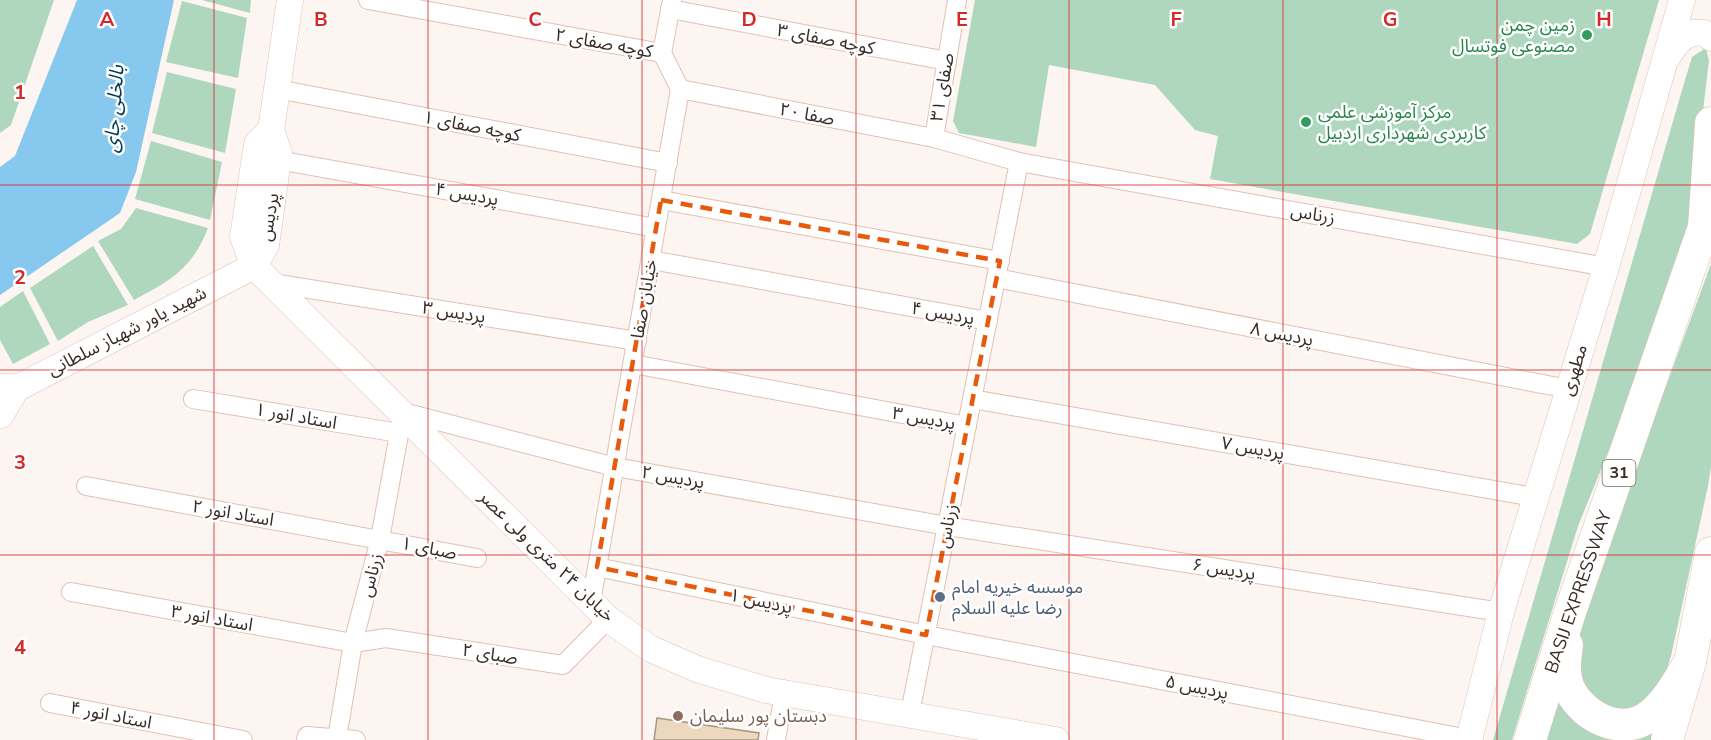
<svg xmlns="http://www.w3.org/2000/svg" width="1711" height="740" viewBox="0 0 1711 740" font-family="'Nunito Sans','Noto Sans Arabic',sans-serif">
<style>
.green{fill:#aed7be}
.water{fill:#87c8ef}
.building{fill:#ebd8bd;stroke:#a49784;stroke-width:1.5}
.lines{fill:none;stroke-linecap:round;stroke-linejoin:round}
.street-casing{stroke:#e1c1b1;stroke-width:20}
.secondary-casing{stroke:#e1c1b1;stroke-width:27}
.primary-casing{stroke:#e1c1b1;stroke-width:28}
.highway-casing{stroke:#e1c1b1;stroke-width:33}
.street{stroke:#fff;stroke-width:18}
.secondary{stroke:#fff;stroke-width:26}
.primary{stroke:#fff;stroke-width:27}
.highway{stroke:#fff;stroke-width:32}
.marked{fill:none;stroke:#e8590c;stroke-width:4.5;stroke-dasharray:12 8;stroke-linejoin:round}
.grid{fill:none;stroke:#d62828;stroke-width:1.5;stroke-opacity:0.55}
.leisure-dot{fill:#2e9e5b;stroke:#fff;stroke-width:2}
.service-dot{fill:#5c6f8a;stroke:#fff;stroke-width:2}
.education-dot{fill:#8d6e63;stroke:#fff;stroke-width:2}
.labels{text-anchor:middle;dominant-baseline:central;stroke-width:5;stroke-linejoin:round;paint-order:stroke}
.shield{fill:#fff;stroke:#746b67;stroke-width:1.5}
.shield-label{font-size:16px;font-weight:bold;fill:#392c26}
.leisure-label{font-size:18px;fill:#27864d;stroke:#fff;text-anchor:end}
.street-label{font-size:18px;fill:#392c26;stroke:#fff}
.service-label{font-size:18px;fill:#4e5e75;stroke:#fff;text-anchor:start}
.education-label{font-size:18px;fill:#785e54;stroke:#fff;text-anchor:start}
.water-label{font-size:20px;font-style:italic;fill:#003a53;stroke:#fff}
.grid-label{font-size:20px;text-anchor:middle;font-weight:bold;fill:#d62828;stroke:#fff;stroke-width:5;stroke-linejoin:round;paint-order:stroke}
</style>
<rect width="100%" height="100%" fill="#fcf5f2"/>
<!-- green -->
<g class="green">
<polygon points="0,0 54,0 11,125 0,133"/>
<polygon points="202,0 251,0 250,13"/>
<polygon points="975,0 1659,0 1590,234 1577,244 1210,179 1218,136 1195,130 1155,85 1049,65 1036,147 959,133 953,121"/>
<polygon points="182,1 247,18 238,78 166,62"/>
<path d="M1706,48L1709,61C1699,140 1693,221 1671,298L1578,526L1512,740H1493L1685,80L1692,57Z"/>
<polygon points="167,72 236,89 225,153 152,133"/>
<polygon points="151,141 222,162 210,220 135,199"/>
<path d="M136,208L208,228C192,269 171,280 134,300L98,241L121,229Z"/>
<polygon points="93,246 128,305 88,322 58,341 30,288"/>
<polygon points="1711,264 1711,466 1708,486 1671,656 1662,685 1633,710 1618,711 1584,696 1573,648 1591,590"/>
<polygon points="23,291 50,344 13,364 0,340 0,307"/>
<polygon points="1555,687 1561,700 1660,717 1654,740 1540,740"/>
</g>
<!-- water -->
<polygon class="water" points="77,0 174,0 136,172 120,213 0,295 0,167 15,156"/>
<!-- building -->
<polygon class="building" points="657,718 759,733 758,740 654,740"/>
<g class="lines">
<defs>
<g id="street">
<polyline points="368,0 662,53"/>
<polyline points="670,9 947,61"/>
<polyline points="277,89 668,163"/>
<polyline points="680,89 934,138 1019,162 1606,267"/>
<polyline points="934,138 957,0"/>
<polyline points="278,160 656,228"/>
<polyline points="661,200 1000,261"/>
<polyline points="651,260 988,321"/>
<polyline points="996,278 1568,389"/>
<polyline points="272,283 637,341"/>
<polyline points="633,364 967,426"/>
<polyline points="193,399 399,433"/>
<polyline points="972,399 1534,497"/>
<polyline points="86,486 477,558"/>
<polyline points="597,567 926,635 1469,739"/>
<polyline points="71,592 353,643 386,638 563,665 608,619"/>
<polyline points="591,602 680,89 662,53 672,0"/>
<polyline points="50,703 243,740"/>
<polyline points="910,713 1019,162"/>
<polyline points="337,738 353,643 380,539 403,412 615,467 947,526 1501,612"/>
<polyline points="306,740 307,736 356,740"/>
<polyline points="776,740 784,693"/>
</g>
<g id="secondary">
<path d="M1668,56C1677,42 1685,30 1704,33L1711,38"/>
<polyline points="271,130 257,144 243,237 254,266 608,619 651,649 697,669 766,690 1056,740"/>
<polyline points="254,266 266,245 279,153 271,130 290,0"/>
<polyline points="0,397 254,266"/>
<polyline points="1469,740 1501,612 1606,267 1682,0"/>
</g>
<polyline id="primary" points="0,387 16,388 0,415"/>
<g id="highway">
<polyline points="1704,227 1711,123"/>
<path d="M1567,645C1565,659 1563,673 1568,686C1580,715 1619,737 1648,717C1667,703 1678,681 1690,662"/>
<polyline points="1530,740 1570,612 1711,207"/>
<polyline points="1667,740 1690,662 1711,553"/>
</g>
</defs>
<!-- street casing -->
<use href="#street" class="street-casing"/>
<!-- secondary casing -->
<use href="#secondary" class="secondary-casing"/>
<!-- primary casing -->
<use href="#primary" class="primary-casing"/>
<!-- highway casing -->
<use href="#highway" class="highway-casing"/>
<!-- street -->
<use href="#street" class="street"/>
<!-- secondary -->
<use href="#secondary" class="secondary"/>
<!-- primary -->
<use href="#primary" class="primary"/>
<!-- highway -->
<use href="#highway" class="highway"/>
</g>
<!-- marked area -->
<path class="marked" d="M661,200L1000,261L926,635L597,567Z"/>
<!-- grid -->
<path class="grid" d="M214,0V740M428,0V740M642,0V740M856,0V740M1069,0V740M1283,0V740M1497,0V740M0,185H1711M0,370H1711M0,555H1711"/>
<!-- markers -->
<g class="leisure-dot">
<circle cx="1587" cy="35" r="6"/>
<circle cx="1306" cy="122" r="6"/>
</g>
<circle class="service-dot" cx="940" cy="597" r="6"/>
<circle class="education-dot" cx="678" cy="716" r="6"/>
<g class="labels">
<!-- shield labels -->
<rect class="shield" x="1602.5" y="460" width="33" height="26" rx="4.5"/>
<g class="shield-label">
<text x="1619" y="473">31</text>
</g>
<!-- leisure labels -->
<g class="leisure-label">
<text x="1575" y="25">زمین چمن<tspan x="1575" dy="21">مصنوعی فوتسال</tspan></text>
<text x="1318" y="112" text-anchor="start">مرکز آموزشی علمی<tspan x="1318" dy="21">کاربردی شهرداری اردبیل</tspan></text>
</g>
<!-- street labels -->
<g class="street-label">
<text transform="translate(826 39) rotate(11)">کوچه صفای ۳</text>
<text transform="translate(604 43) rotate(10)">کوچه صفای ۲</text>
<text transform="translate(942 87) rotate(-80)">صفای ۳۱</text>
<text transform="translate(807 114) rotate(11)">صفا ۲۰</text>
<text transform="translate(472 126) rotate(11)">کوچه صفای ۱</text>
<text transform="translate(467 194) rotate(10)">پردیس ۴</text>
<text transform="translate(1313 214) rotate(10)">زرناس</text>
<text transform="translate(269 217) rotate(-81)">پردیس</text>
<text transform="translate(644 299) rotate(-80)">خیابان صفا</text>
<text transform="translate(454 312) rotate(9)">پردیس ۳</text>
<text transform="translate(943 313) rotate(10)">پردیس ۴</text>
<text transform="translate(127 331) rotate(-27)">شهید یاور شهباز سلطانی</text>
<text transform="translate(1282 334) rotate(11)">پردیس ۸</text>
<text transform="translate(1574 370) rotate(-73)">مطهری</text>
<text transform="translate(296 416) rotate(10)">استاد انور ۱</text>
<text transform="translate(924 418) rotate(10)">پردیس ۳</text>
<text transform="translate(1253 448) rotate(10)">پردیس ۷</text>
<text transform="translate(673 477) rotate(10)">پردیس ۲</text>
<text transform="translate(233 513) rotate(10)">استاد انور ۲</text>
<text transform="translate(947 526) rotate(-79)">زرناس</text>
<text transform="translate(429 548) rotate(11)">صبای ۱</text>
<text transform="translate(547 556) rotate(44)">خیابان ۲۴ متری ولی عصر</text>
<text transform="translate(1224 569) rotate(9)">پردیس ۶</text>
<text transform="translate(371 575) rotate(-75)">زرناس</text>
<text transform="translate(1578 592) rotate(-71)">BASIJ EXPRESSWAY</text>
<text transform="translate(761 601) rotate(12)">پردیس ۱</text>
<text transform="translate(212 618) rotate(10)">استاد انور ۳</text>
<text transform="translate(490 654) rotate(9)">صبای ۲</text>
<text transform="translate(1197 687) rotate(11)">پردیس ۵</text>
<text transform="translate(111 715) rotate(11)">استاد انور ۴</text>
</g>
<!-- service labels -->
<g class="service-label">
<text x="952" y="587">موسسه خیریه امام<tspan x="952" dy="21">رضا علیه السلام</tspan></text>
</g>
<!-- education labels -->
<g class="education-label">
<text x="690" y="716">دبستان پور سلیمان</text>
</g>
<!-- water labels -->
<g class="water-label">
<text transform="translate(114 109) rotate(-86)">بالخلی چای</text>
</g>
</g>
<g class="grid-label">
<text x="107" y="26">A</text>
<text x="321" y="26">B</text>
<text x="535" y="26">C</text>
<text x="749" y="26">D</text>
<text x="962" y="26">E</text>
<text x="1176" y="26">F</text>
<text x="1390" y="26">G</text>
<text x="1604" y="26">H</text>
<text x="20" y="99">1</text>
<text x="20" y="284">2</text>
<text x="20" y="469">3</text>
<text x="20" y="654">4</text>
</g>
</svg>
